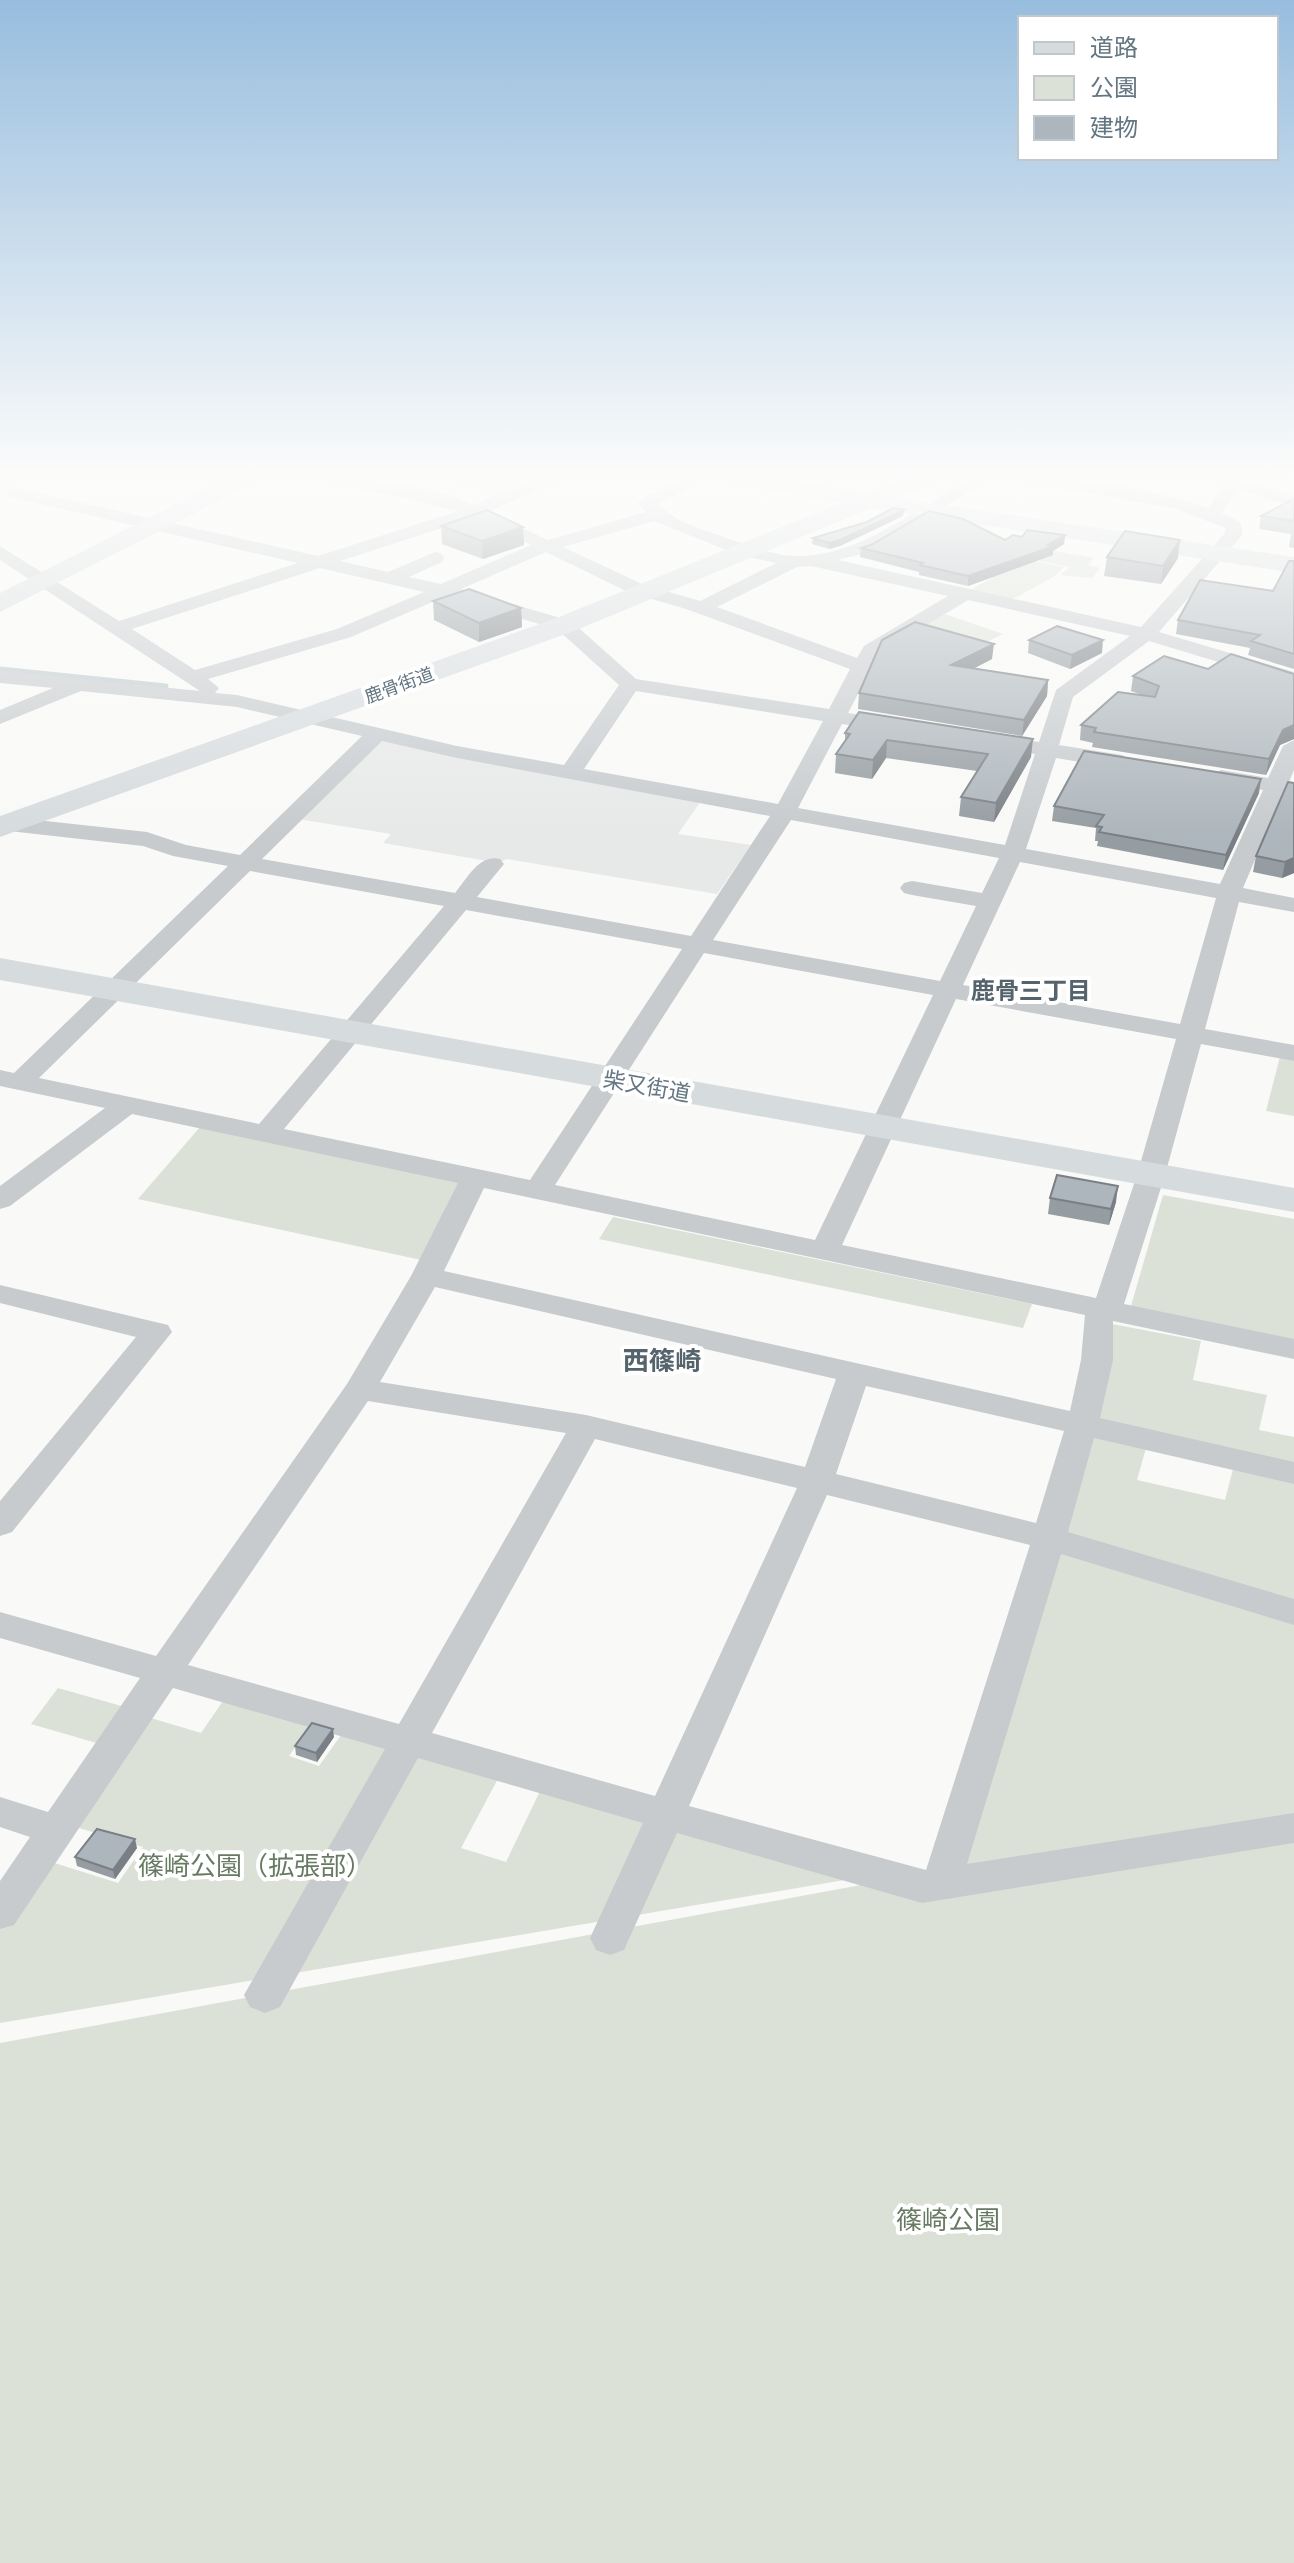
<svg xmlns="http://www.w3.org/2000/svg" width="1294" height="2563" viewBox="0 0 1294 2563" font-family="'PT Sans Narrow','Noto Sans JP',sans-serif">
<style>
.built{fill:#e7e8e8}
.green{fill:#dbe1d7}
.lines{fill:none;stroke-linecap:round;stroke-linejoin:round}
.stream{stroke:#bfcace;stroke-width:5}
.street{fill:#c7cbce;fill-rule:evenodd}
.secondary{fill:#d6dbde;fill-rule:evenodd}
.wall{fill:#959da2}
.shaded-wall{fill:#797f84}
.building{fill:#adb6bc;stroke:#797f84;stroke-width:2}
.labels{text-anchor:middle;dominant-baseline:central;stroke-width:8;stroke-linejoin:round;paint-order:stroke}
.far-street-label{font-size:18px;fill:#637682;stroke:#fff}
.street-label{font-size:22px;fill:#637682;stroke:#fff}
.neighbourhood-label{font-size:24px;font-weight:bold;fill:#55636d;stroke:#fff}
.quarter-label{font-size:26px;font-weight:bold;fill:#55636d;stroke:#fff}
.near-park-label{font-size:26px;fill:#677a62;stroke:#fff}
</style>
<rect width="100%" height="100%" fill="#f9f9f7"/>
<!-- built -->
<g class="built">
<polygon points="429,477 543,477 506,494"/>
<polygon points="385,741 701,801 678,834 751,845 717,894 506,859 499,863 383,843 391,834 298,819 378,742"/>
</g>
<!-- green -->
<g class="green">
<polygon points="1054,551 1094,558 1088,565 1100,568 1092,578 1060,575 1070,567 1039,561"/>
<polygon points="1034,561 1064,567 1055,576 1011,600 968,591 992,578 978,571"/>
<polygon points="945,614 1003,634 973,649 918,630"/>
<polygon points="1281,1053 1294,1055 1294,1116 1266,1111"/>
<polygon points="200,1127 473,1182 426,1261 138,1199"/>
<polygon points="1163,1195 1294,1219 1294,1345 1131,1306"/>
<polygon points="613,1217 1032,1304 1023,1328 599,1239"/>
<polygon points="1107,1323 1201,1341 1193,1380 1267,1395 1259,1430 1294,1437 1294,1466 1092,1421"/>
<polygon points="1090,1435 1146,1448 1137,1480 1225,1500 1233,1469 1294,1483 1294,2563 0,2563 0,2043 959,1867"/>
<polygon points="58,1688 125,1707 100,1744 31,1724"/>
<polygon points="225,1698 313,1723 289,1756 319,1766 344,1731 500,1775 461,1848 506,1862 542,1787 862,1877 0,2023 0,1926 45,1860 118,1883 143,1847 69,1825 144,1716 201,1733"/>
</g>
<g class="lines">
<!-- stream -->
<polyline class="stream" points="0,669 166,686"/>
<!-- street -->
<g class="street">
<path d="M326,477C370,477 434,486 474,505L538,477H560L558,481L488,512L548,540L646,512L638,503L641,499L687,477H708L658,504C676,523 700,528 724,537C744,544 773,556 795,556C857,558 920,507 973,477H993L869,552L838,560L1141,627L1225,533V528L1176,509L1027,482L1019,477C1080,477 1149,488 1208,508L1223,485L1209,477H1243V480L1294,496V507L1238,489L1222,513L1240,522L1243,534L1159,632L1294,672V685L1149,641L1073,697L1059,745L1122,755L1133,762L1122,769L1056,758L1026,849L1220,884L1263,790L1213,782L1210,777L1221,770L1268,778L1283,746L1294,740V770L1289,782H1294V796L1283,794L1243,888L1294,898V912L1239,902L1205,1029L1294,1045V1061L1201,1044L1165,1175L1124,1304L1294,1339V1359L1113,1321V1360L1100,1418L1294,1462V1484L1094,1438L1068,1532L1294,1599V1625L1061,1554L967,1864L1294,1813V1843L922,1903L677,1833L624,1950L610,1955L596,1950L590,1938L643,1823L418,1758L280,2007L265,2013L250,2007L244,1995L385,1749L173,1688L14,1925L0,1929V1881L30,1837L0,1827V1797L48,1812L140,1678L0,1638V1612L156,1656L347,1384L411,1276L458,1183L132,1114L10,1206L0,1209V1186L105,1108L0,1086V1070L14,1073L228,866L173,856L143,846L9,831L1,829V819L9,817L147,832L186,845L240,855L362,736L237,707L81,691L0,724V710L53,688L0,683V671L200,691L0,560V546L119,621L298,563L1,495L0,489L7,486L318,556L458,511L328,481ZM473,518L531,545L441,584L409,577L442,562L444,558L442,554L435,552L388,572L340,561ZM654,521L739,555L776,563L700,601L642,584L563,547ZM546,552L628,592L686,609L850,669L829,709L636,679L571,621L461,589ZM811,566L948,596L864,646L857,658L717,607L797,567ZM320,568L424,592L337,629L195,670L132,629ZM444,597L557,629L619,685L564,765L457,746L237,695L215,693L219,688L208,679L351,637ZM968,600L1130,636L1056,690L1039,742L992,735L981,741L984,746L1035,754L1005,845L798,808L842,724L893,732L904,726L893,720L848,713L879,654ZM636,691L823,721L778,804L584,769ZM382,741L457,758L770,816L691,936L477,897L504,864L500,859C479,854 467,879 455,893L262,859ZM791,820L999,858L982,893L912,881L904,883L900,888L904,893L912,895L976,906L940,981L713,940ZM1020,862L1216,898L1180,1024L963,985ZM250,871L444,906L259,1124L39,1078ZM466,910L682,949L530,1180L284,1129ZM704,953L933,995L815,1240L555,1185ZM956,999L1176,1039L1137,1175L1096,1298L842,1245ZM484,1188L1085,1315L1081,1360L1070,1411L444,1271ZM435,1287L836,1379L805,1467L586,1415L380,1382ZM866,1386L1064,1431L1036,1523L836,1474ZM368,1401L566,1433L399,1724L188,1665ZM595,1439L797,1488L655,1796L432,1733ZM827,1495L1030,1545L926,1870L689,1806Z"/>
<polygon points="0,1285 168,1325 172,1332 12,1532 0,1536 0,1501 136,1337 0,1303"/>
</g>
<!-- secondary -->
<g class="secondary">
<polygon points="229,477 259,477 256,482 0,612 0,593"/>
<polygon points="722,477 774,477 867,493 907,477 939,477 936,482 897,498 1294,557 1294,573 871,508 574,631 0,837 0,816 554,619 841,503 734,484 725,482"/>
<polygon points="0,958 1294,1188 1294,1212 0,980"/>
</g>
</g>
<!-- wall -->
<g class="wall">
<polygon points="439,477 473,477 464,482"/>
<polygon points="1294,499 1294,548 1289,547 1291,534 1259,529 1261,516"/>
<polygon points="903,516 840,546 829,549 812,544 813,538"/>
<polygon points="441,526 523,527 524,545 483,559 442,544"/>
<polygon points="1065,535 1064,544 1053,551 1053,555 968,586 919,575 919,572 860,557 861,548"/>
<polygon points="1107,557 1178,558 1161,584 1104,576"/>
<polygon points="1294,561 1294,669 1248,655 1250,648 1176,634 1178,620 1273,591"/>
<polygon points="433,601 521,608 522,627 479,642 434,620"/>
<polygon points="1029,640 1102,653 1070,669 1028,653"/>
<polygon points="992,659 974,668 1048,680 1047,696 1022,736 858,709 859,693"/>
<polygon points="1208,669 1294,674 1294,739 1280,745 1266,775 1092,747 1093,743 1080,740 1081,725 1144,696 1131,691 1133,676"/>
<polygon points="845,733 1031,757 994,822 959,816 961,797 977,771 886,758 872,779 835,773 836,754 845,742"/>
<polygon points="1294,783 1294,873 1282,878 1253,872 1256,856"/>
<polygon points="1259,793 1223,870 1097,846 1098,841 1095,841 1096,828 1052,821 1054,806"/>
<polygon points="1050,1198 1116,1202 1109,1225 1048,1214"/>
<polygon points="334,1737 317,1762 296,1755 295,1746"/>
<polygon points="137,1848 115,1879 77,1866 75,1857"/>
</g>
<!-- shaded-wall -->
<g class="shaded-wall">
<polygon points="463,477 473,477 464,482"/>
<polygon points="904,510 903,516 840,546 829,549 829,543"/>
<polygon points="523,527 524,545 483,559 482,541"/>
<polygon points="1065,535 1064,544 1053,551 1053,555 968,586 968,576 1048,545"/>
<polygon points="1180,540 1178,558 1161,584 1163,566"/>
<polygon points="521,608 522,627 479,642 479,623"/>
<polygon points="1103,640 1102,653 1070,669 1072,655"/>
<polygon points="994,644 992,659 950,681 951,665"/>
<polygon points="1048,680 1047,696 1022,736 1024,720"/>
<polygon points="1294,725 1294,739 1280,745 1266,775 1269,759 1283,730"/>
<polygon points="1033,739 1031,757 994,822 996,803"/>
<polygon points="887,740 886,758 872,779 873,760"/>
<polygon points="1261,779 1259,793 1223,870 1226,855"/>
<polygon points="1294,858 1294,873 1282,878 1285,862"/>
<polygon points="1118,1186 1116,1202 1109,1225 1111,1209"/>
<polygon points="333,1729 334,1737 317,1762 316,1753"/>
<polygon points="135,1839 137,1848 115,1879 113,1870"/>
</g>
<!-- building -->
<g class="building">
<polygon points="1294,499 1294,521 1261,516"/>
<polygon points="893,508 904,510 840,540 829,543 813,538 867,522"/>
<polygon points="487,510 523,527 482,541 441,526"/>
<polygon points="929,511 963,519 1005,540 1013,535 1022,537 1027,530 1065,535 1048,545 1054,546 968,576 920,565 923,563 861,548 871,545"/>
<polygon points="1125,531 1180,540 1163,566 1107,557"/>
<polygon points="1289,561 1294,561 1294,654 1251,641 1260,635 1178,620 1200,580 1273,591"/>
<polygon points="469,589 521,608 479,623 433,601"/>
<polygon points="915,622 994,644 951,665 1048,680 1024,720 859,693 882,640"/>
<polygon points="1057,626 1103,640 1072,655 1029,640"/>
<polygon points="1231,654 1294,674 1294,725 1283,730 1269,759 1094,732 1096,728 1081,725 1118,692 1155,697 1159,686 1133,676 1164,656 1208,669"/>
<polygon points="859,712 1033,739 996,803 961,797 988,754 887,740 873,760 836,754 850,734 845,733"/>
<polygon points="1084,751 1261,779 1226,855 1099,832 1102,827 1096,826 1104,815 1054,806"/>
<polygon points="1288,782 1294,783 1294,858 1285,862 1256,856"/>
<polygon points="1057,1175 1118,1186 1111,1209 1050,1198"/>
<polygon points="312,1723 333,1729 316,1753 295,1746"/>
<polygon points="97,1829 135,1839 113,1870 75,1857"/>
</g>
<!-- sky -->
<linearGradient id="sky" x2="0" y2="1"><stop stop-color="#97bdde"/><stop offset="0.57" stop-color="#fcfcfb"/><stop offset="1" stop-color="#fcfcfb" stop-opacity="0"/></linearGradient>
<rect width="1294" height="836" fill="url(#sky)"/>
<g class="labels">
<!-- far-street labels -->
<g class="far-street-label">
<text transform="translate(399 685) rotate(-20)">鹿骨街道</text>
</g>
<!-- street labels -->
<g class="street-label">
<text transform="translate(647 1086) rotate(10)">柴又街道</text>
</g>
<!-- neighbourhood labels -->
<g class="neighbourhood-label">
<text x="1031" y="990">鹿骨三丁目</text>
</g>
<!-- quarter labels -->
<g class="quarter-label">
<text x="662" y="1360">西篠崎</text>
</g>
<!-- near-park labels -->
<g class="near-park-label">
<text x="255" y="1865">篠崎公園（拡張部）</text>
<text x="948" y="2219">篠崎公園</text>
</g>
</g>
<!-- legend -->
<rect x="1018" y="16" width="260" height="144" fill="#ffffff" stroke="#c1c8cd" stroke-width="2"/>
<rect x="1034" y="42" width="40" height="12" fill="#d6dbde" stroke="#c1c8cd" stroke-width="2"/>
<text x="1090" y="56" font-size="24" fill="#637682">道路</text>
<rect x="1034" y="76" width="40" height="24" fill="#dbe1d7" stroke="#c1c8cd" stroke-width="2"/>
<text x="1090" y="96" font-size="24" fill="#637682">公園</text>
<rect x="1034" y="116" width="40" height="24" fill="#adb6bc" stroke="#c1c8cd" stroke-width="2"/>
<text x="1090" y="136" font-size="24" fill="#637682">建物</text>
</svg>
